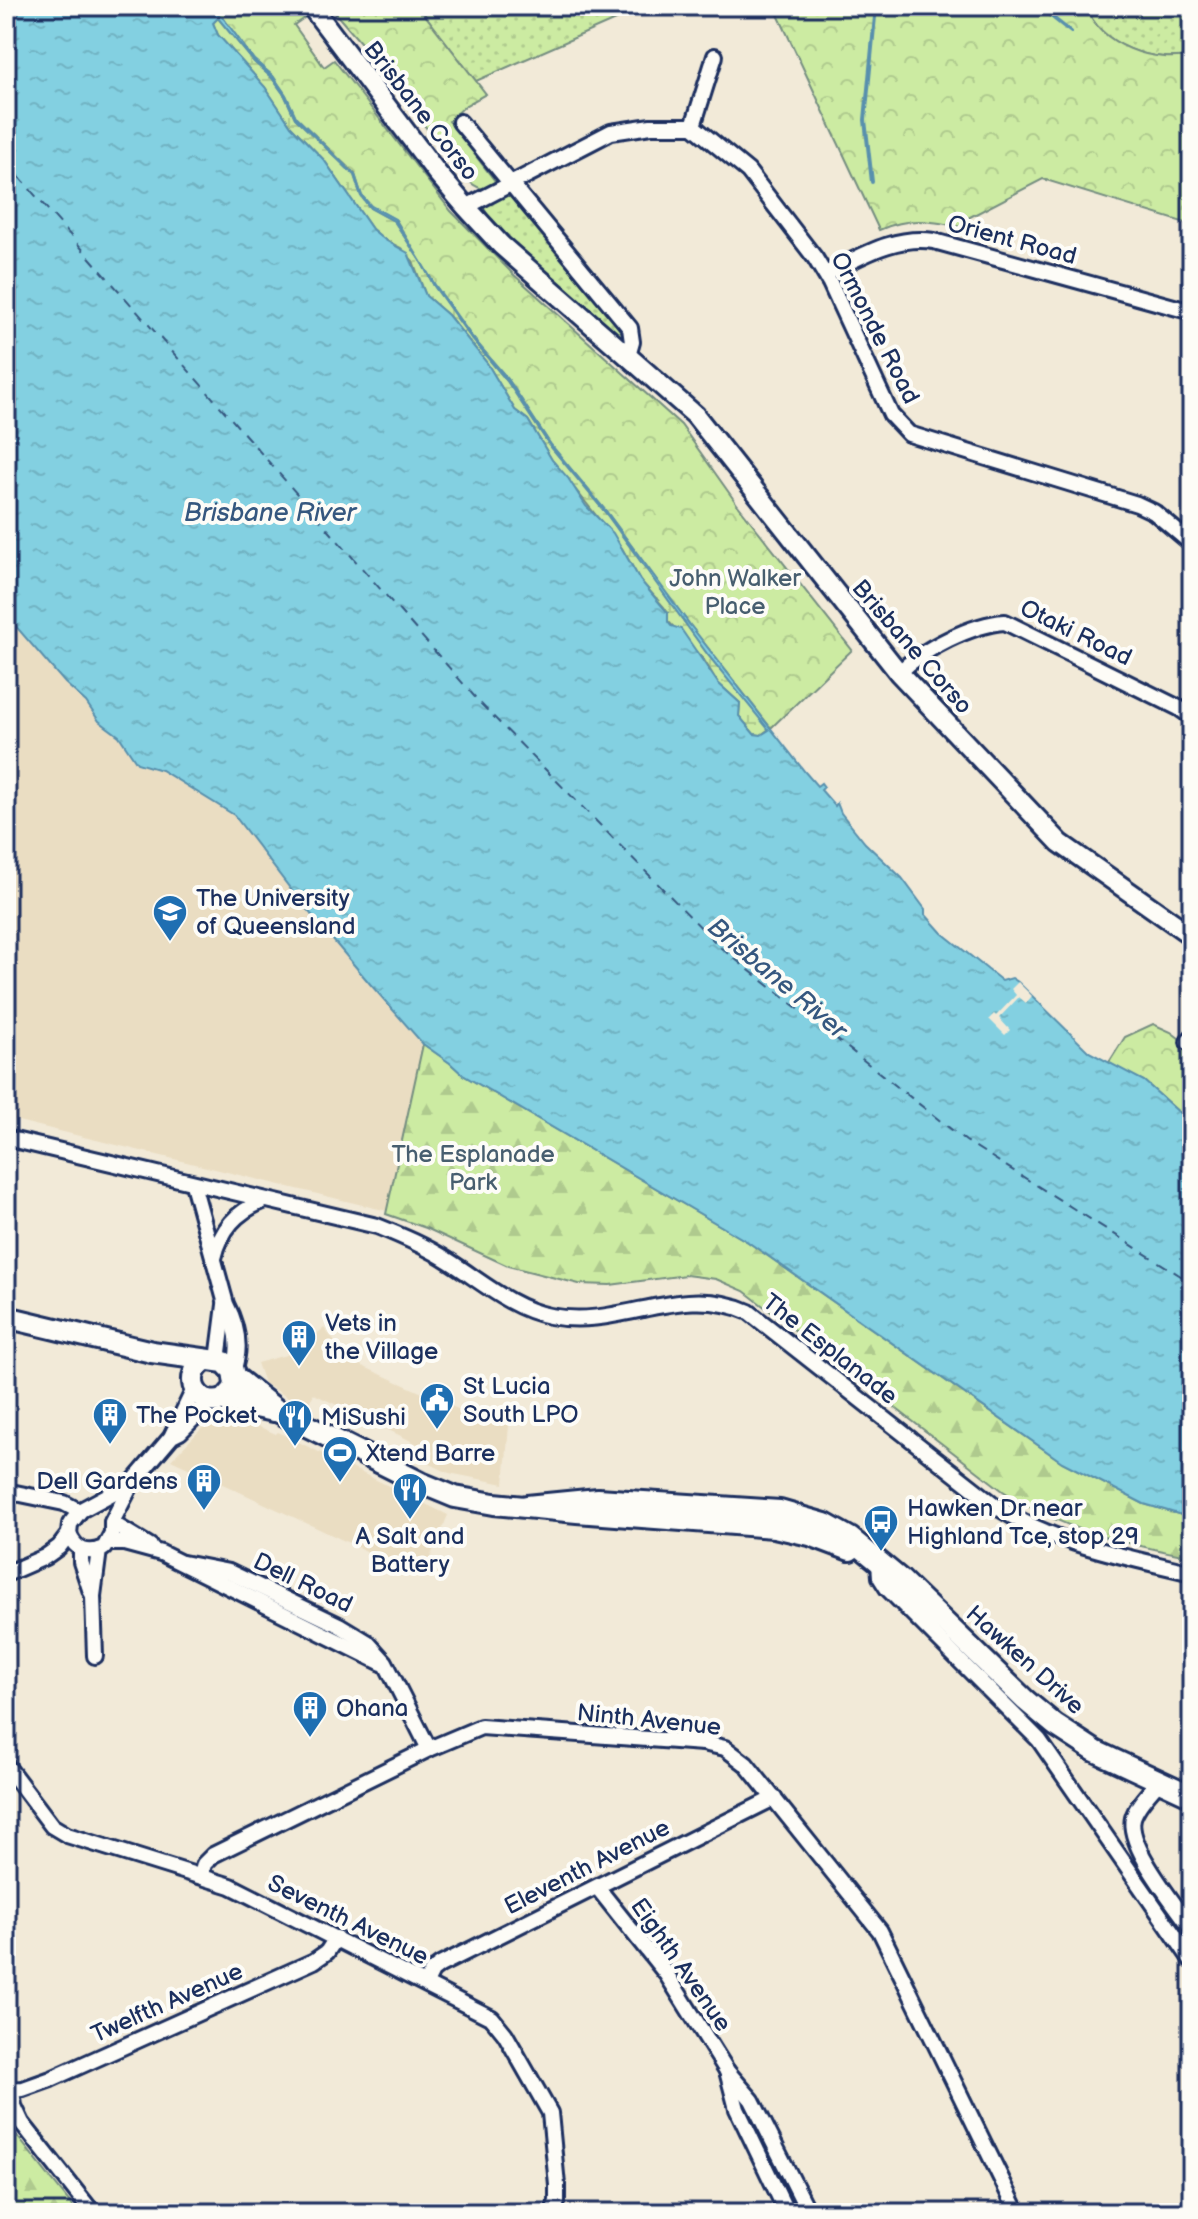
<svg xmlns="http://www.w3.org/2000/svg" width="1198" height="2219" viewBox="0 0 1198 2219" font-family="'Balsamiq Sans',sans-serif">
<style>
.built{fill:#eaddc2}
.grass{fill:url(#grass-dots);stroke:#748d80;stroke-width:2}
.forest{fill:url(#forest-firs);stroke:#748d80;stroke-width:2}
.wetland{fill:url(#wetland-marsh);stroke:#748d80;stroke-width:2}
.park{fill:url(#park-crowns);stroke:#748d80;stroke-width:2}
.water{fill:url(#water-ripples);stroke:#5990ad;stroke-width:2;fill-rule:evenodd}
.pier{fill:#f2ead8}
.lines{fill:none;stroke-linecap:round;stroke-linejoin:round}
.stream{stroke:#5990ad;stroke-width:4}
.ferry{stroke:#35577f;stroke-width:2;stroke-dasharray:10 8;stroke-linecap:butt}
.minor-casing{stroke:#1b2f5e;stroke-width:20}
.tertiary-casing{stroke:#1b2f5e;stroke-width:24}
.secondary-casing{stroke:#1b2f5e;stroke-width:26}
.minor{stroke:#fdfcf7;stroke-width:14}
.tertiary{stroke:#fdfcf7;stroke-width:18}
.secondary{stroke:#fdfcf7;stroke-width:20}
.labels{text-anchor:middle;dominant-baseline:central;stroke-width:8;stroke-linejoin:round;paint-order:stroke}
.street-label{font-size:24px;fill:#1b2f5e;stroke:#fdfcf7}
.park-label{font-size:24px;fill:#475e6f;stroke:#fdfcf7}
.poi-label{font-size:24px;fill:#1b2f5e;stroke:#fdfcf7;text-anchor:start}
.water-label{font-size:26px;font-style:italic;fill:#35577f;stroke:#fdfcf7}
</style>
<defs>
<pattern id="grass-dots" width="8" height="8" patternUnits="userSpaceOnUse" patternTransform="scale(2)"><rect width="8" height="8" fill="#cceba2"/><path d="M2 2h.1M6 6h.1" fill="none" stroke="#afca8e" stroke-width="1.8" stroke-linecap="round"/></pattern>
<pattern id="forest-firs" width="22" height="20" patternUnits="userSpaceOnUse" patternTransform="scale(2)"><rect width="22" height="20" fill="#cceba2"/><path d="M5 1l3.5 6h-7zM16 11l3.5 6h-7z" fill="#afca8e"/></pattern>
<pattern id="wetland-marsh" width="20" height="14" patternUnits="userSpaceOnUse" patternTransform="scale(2)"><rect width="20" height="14" fill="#cceba2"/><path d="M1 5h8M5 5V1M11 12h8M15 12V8" fill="none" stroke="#afca8e"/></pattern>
<pattern id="park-crowns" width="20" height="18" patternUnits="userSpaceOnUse" patternTransform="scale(2)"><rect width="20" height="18" fill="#cceba2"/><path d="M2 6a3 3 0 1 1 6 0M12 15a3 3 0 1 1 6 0" fill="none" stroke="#afca8e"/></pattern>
<pattern id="water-ripples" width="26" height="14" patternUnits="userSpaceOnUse" patternTransform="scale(2)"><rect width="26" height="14" fill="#83d0e1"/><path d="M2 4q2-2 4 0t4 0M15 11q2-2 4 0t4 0" fill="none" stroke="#71b3c3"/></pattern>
</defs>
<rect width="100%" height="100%" fill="#f2ead8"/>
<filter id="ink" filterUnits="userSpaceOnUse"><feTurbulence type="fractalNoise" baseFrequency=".0125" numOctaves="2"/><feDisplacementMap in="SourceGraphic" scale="16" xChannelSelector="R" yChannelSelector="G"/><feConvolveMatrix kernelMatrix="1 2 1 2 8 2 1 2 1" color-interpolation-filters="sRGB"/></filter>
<g filter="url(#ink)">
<!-- built -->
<g class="built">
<polygon points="6,615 65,683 86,702 99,721 119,736 137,762 161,770 234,815 299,900 423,1044 387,1211 6,1118"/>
<polygon points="324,1328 349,1360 460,1410 510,1413 504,1484 449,1473 428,1463 433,1452 399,1435 314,1394 305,1408 264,1383 257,1363 293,1353"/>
<polygon points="234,1416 276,1434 278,1432 448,1515 422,1577 171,1460 209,1421 222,1417"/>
</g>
<!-- grass -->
<g class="grass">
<polygon points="418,6 647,6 476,81"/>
<path d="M1086,6H1192V55C1154,64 1100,46 1086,6Z"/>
<polygon points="500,194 508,195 523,208 625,333 624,338 621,339 494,225 483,207 490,199"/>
</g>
<!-- forest -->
<g class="forest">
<path d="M423,1044L450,1063L463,1075L748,1242L1062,1462L1144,1504L1192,1518V1557C1123,1543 1062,1531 1003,1491L744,1291L716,1279L686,1275L610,1285L579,1284L508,1266L426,1228L386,1214Z"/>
<polygon points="6,2122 78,2213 6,2213"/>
</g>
<!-- wetland -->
<polygon class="wetland" points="218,18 254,62 272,78 285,96 295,118 354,175 361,196 370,208 394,221 423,265 434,286 471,338 507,381 550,446 605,512 708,655 769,729 761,735 754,734 739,716 740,703 718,683 704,660 668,621 668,613 664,607 640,580 622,548 552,460 528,420 515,410 487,363 448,315 426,296 413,261 401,248 385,240 372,229 324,160 291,126 265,87 218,35 213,23"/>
<!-- park -->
<g class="park">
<polygon points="208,6 295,6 304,18 294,25 324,67 334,60 451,211 513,274 681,425 737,504 852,650 771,728 690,625 606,511 551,445 508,379 472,337 435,285 396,220 371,206 362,196 355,174 296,117 286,95 273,76 254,60 224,19"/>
<path d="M329,6H418L486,94L466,105L449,121L495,181C487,195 475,187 465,178L360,42Z"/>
<path d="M774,6H1086C1100,46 1154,64 1192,55V225L1043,179L968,218L965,228C931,221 912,216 879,230Z"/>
<polygon points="1153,1024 1171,1032 1192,1048 1189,1063 1192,1067 1191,1123 1144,1081 1108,1064 1125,1037"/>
</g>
<!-- water -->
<path class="water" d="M6,6H208L224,19L254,60L273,76L286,95L296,117L355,175L362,196L371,206L395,219L435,285L472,337L508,379L551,445L606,511L690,625L805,772L817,786L821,783L824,787L821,790L835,806L837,803L841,813L865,843L902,878L925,909V914L942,933L1002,981L1012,978L1018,982L1089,1052L1144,1081L1192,1124V1518L1144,1504L1062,1462L748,1242L463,1075L450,1063L423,1044L371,985L299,900L234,815L161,770L137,763L119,736L99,721L86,702L65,683L6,615ZM218,18L254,62L272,78L285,96L295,118L354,175L361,196L370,208L394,221L423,265L434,286L471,338L507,381L550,446L605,512L708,655L769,730L761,735L754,734L739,716L740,703L718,683L681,629L671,626L668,622V613L640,580L613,533L586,506L568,478L552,460L528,420L515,410L487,363L448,315L426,296L408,253L385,240L372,229L324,160L291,126L265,87L218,35L213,23Z"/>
<!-- pier -->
<polygon class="pier" points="1018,982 1032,996 1026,1003 1019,997 999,1018 1010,1030 1005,1035 989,1019 994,1014 996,1016 1016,995 1011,989"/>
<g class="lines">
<!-- stream -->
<g class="stream">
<polyline points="1038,6 1071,32"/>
<polyline points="872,182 865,120 876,6"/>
</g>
<!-- ferry -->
<polyline class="ferry" points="6,162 481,704 721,948 966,1141 1192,1283"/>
<defs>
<g id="minor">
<polyline points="460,122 630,328 632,342 628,356"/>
<polyline points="693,126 715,56"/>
<polyline points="466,207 611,132 651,126 693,126 748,171 815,258 830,283 891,415 909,434 1137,504 1154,512 1192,544"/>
<path d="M825,274C861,257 893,235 934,241L1192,312"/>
<path d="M899,673C922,649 973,624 1005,622L1179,708L1192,717"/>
<polyline points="1188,1042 1192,1037"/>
<path d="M6,1138L377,1226C402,1236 426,1246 449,1261C481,1281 512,1309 550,1316C620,1330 680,1281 749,1312L997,1507C1056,1545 1124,1556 1192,1573"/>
<path d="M193,1184L226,1304C237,1325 242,1348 233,1371"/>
<path d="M214,1258C221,1229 236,1212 263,1201"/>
<polyline points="218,1360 225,1305"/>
<polyline points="172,1435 194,1389"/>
<polyline points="6,1491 64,1503 79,1511"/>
<polyline points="112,1523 150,1546"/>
<path d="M69,1534C76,1551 88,1555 104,1548L112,1533V1522L132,1483L172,1436L180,1432L210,1402"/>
<polyline points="108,1543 124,1543 161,1553 382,1663"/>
<polyline points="81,1550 81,1562 91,1592"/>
<polyline points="183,1563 229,1572 339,1625 367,1642 385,1662 429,1749"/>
<polyline points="879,1563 880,1577 887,1588 1039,1740 1192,1961"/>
<polyline points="6,1574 45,1557 59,1547 69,1534 70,1524 81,1510 131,1483"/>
<polyline points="95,1656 93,1596 99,1550"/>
<polyline points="6,1765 52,1826 67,1835 231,1886 492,2018 505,2034 550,2113 557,2185 557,2202 552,2213"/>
<path d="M1159,1781C1150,1792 1137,1804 1133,1818C1126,1846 1176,1905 1192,1929"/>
<polyline points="201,1876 204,1864 213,1855 429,1749 481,1727 703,1743 725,1748 746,1764 880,1931 1018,2213"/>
<polyline points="597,1887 667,1975 727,2071 752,2100 809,2213"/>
<polyline points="426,1983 432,1971 440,1965 774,1798"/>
<polyline points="727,2071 737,2109 787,2213"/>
<polyline points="6,2090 23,2089 51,2079 314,1961 327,1952 336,1938"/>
<polyline points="12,2091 14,2106 22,2123 93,2213"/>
</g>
<polyline id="tertiary" points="311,6 437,173 466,207 501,245 695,415 899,673 1060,843 1192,936"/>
<g id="secondary">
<polyline points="6,1317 152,1352 224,1362 233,1371 235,1384 233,1390 224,1400"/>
<path d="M204,1361C181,1377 197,1409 224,1400L274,1411"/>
<polyline points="235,1377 279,1412 421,1483 455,1497 494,1504 577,1512 774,1527 810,1535 850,1550"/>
<polyline points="527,1506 598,1499 780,1511 825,1524 850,1538 901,1580 1025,1700 1055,1725 1095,1751 1192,1796"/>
</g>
</defs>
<!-- minor casing -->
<use href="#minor" class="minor-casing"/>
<!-- tertiary casing -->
<use href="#tertiary" class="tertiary-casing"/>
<!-- secondary casing -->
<use href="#secondary" class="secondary-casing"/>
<!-- minor -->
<use href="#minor" class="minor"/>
<!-- tertiary -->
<use href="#tertiary" class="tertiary"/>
<!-- secondary -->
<use href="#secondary" class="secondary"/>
</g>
</g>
<!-- icons -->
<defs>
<symbol id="university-pin" viewBox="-11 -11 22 30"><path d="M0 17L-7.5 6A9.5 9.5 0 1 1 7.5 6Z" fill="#1f6fb2" stroke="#fdfcf7"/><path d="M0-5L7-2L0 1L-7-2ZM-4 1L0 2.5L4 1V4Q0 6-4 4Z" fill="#fff"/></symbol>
<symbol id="building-pin" viewBox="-11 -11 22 30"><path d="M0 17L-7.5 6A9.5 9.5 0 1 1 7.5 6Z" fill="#1f6fb2" stroke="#fdfcf7"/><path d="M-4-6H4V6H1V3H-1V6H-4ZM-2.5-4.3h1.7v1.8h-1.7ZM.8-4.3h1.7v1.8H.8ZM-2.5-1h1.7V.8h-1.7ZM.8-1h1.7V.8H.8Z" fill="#fff"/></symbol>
<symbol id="civic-pin" viewBox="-11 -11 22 30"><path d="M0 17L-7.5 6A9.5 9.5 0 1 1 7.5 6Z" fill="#1f6fb2" stroke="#fdfcf7"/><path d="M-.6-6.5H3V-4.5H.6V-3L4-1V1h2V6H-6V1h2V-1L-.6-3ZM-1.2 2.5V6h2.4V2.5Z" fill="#fff"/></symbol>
<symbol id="restaurant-pin" viewBox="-11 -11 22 30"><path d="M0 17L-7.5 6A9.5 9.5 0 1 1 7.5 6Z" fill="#1f6fb2" stroke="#fdfcf7"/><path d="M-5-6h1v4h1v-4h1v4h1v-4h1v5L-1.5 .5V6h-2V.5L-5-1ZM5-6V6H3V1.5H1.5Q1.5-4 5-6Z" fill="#fff"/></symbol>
<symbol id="stadium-pin" viewBox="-11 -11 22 30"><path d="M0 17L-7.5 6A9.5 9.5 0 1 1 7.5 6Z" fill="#1f6fb2" stroke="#fdfcf7"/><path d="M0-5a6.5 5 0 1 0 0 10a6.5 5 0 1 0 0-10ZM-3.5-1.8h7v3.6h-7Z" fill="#fff"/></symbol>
<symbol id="bus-pin" viewBox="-11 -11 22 30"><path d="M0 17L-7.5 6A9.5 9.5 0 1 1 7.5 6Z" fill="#1f6fb2" stroke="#fdfcf7"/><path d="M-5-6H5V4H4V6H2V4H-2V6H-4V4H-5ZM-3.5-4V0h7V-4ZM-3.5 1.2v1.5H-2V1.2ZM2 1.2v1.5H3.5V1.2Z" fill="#fff"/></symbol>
</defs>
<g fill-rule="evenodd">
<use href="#university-pin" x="150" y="892" width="40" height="54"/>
<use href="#building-pin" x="279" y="1317" width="40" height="54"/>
<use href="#civic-pin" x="417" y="1380" width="40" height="54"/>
<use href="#building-pin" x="90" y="1395" width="40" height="54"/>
<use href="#restaurant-pin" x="275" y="1397" width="40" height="54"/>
<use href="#stadium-pin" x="320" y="1433" width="40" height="54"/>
<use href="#building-pin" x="184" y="1461" width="40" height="54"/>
<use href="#restaurant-pin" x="390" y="1470" width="40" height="54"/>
<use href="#bus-pin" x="861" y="1502" width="40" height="54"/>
<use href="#building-pin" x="290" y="1688" width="40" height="54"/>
</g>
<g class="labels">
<!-- street labels -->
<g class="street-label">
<text transform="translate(421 111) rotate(52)">Brisbane Corso</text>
<text transform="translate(1012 240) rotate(15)">Orient Road</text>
<text transform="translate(875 328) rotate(63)">Ormonde Road</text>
<text transform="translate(1076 633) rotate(26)">Otaki Road</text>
<text transform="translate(912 647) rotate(49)">Brisbane Corso</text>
<text transform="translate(830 1349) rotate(38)">The Esplanade</text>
<text transform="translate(303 1583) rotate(26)">Dell Road</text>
<text transform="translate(1025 1660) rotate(42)">Hawken Drive</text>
<text transform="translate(649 1720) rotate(6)">Ninth Avenue</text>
<text transform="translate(587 1867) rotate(-27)">Eleventh Avenue</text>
<text transform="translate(348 1920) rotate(26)">Seventh Avenue</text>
<text transform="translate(681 1965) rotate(55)">Eighth Avenue</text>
<text transform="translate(167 2003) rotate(-24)">Twelfth Avenue</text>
</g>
<!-- park labels -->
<g class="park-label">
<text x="735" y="578">John Walker<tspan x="735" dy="28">Place</tspan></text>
<text x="473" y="1154">The Esplanade<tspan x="473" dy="28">Park</tspan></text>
</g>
<!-- poi labels -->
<g class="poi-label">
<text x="196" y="898">The University<tspan x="196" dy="28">of Queensland</tspan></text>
<text x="325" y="1323">Vets in<tspan x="325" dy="28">the Village</tspan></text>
<text x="463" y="1386">St Lucia<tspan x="463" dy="28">South LPO</tspan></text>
<text x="136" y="1415">The Pocket</text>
<text x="321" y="1417">MiSushi</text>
<text x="366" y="1453">Xtend Barre</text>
<text x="178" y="1481" text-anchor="end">Dell Gardens</text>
<text x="907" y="1508">Hawken Dr near<tspan x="907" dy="28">Highland Tce, stop 29</tspan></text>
<text x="410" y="1536" text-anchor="middle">A Salt and<tspan x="410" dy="28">Battery</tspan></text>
<text x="336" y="1708">Ohana</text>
</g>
<!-- water labels -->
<g class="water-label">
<text x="270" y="513">Brisbane River</text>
<text transform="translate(777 979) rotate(40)">Brisbane River</text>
</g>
</g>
<!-- margin -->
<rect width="1198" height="2219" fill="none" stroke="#fdfcf7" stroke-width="32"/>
<rect x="16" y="16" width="1166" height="2187" fill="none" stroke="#1b2f5e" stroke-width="3" filter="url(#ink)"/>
</svg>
